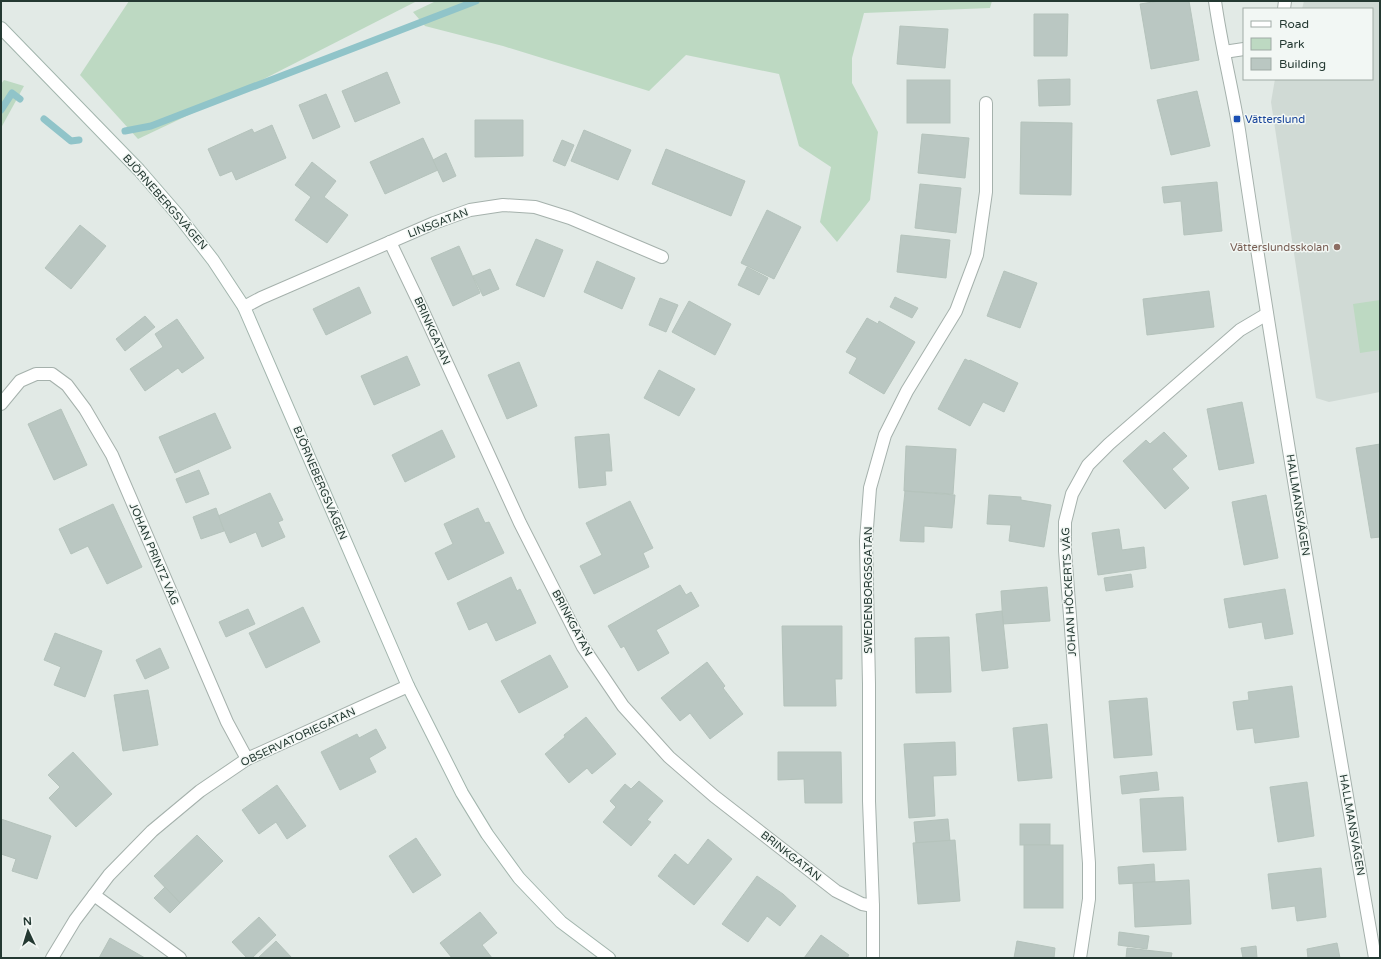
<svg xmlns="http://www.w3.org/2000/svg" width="1381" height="959" viewBox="0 0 1381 959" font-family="'Varela Round',sans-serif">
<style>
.built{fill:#d0dad5}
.green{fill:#bdd9c2}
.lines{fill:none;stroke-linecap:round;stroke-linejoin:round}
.stream{stroke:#90c4c9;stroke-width:7}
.building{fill:#bac7c2;stroke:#b5c3bc}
.street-casing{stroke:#a5b1ac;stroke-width:14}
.secondary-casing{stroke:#a2b5ad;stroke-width:14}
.street{stroke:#fff;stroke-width:12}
.secondary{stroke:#fff;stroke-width:12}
.transit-dot{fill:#1a4fb4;stroke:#f2f7f4;stroke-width:1.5}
.education-dot{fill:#8d6e63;stroke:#f2f7f4;stroke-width:1.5}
.labels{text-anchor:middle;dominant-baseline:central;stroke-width:3;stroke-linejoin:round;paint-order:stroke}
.transit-label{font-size:11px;fill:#164399;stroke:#f2f7f4;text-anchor:start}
.street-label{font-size:11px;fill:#243932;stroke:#f2f7f4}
.education-label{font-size:11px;fill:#785e54;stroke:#f2f7f4;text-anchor:end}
</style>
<rect width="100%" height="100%" fill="#e2eae6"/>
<!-- built -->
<polygon class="built" points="1304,1 1380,1 1380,392 1329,402 1316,398 1271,102 1275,79 1372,79 1372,9 1302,9"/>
<!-- green -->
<g class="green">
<polygon points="129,1 417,1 254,84 138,139 80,75"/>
<polygon points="436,1 992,1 990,8 864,13 852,58 852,83 878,132 870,200 837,242 820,222 831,167 799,146 779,74 686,55 649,91 503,46 425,26 413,12"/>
<polygon points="4,80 24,86 1,128 1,84"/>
<polygon points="1380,300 1380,350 1360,353 1353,304"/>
</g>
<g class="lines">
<!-- stream -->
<g class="stream">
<polyline points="1,110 12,93 20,99"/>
<polyline points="44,119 71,141 79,140"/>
<polyline points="125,131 151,126 476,1"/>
</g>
</g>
<!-- building -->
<g class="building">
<polygon points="1159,1 1189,1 1199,60 1151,69 1140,4"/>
<polygon points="1034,14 1068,14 1067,56 1034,56"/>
<polygon points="900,26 948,29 945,68 897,64"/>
<polygon points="387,72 400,103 355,122 342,91"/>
<polygon points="1070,79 1070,105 1039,106 1038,80"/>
<rect x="907" y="80" width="43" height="43"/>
<polygon points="1197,91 1210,146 1171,155 1157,100"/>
<polygon points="326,94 340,127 313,139 299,105"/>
<polygon points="475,120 523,120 523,156 475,157"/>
<polygon points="1021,122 1072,123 1071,195 1020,194"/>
<polygon points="272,125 286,158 236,180 232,171 220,176 208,149 252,129 254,133"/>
<polygon points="584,130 631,150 618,180 571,161"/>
<polygon points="922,134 969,138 965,178 918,173"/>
<polygon points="423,138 438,170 385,194 370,162"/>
<polygon points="562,140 574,145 565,166 553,161"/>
<polygon points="666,149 745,181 731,216 652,184"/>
<polygon points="446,153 456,176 443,182 433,160"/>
<polygon points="312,162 336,181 324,197 348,215 327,243 295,220 311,197 295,185"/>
<polygon points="1217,182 1222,231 1184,235 1181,201 1164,203 1162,187"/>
<polygon points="920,184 961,188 956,233 915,228"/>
<polygon points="767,210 801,227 774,279 741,263"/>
<polygon points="80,225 106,246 71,289 45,268"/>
<polygon points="901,235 950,240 946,278 897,272"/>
<polygon points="536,239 563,250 544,297 516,285"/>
<polygon points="459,246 480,293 453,306 431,258"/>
<polygon points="597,261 635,278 622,309 584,292"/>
<polygon points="747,267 768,278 759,295 738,285"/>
<polygon points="490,269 499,289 483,296 473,276"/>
<polygon points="1004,271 1037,283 1020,328 987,316"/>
<polygon points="359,287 371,313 326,335 313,309"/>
<polygon points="1209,291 1214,327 1147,335 1143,299"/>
<polygon points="895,297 918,308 912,318 890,307"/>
<polygon points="660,298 678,305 666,332 649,325"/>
<polygon points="689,301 731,324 715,355 672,332"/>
<polygon points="145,316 155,327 125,351 116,339"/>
<polygon points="867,318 878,324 879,321 915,342 884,394 849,373 857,358 846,352"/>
<polygon points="177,319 204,358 182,373 178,368 145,391 130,369 163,347 155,334"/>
<polygon points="407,356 420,385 374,405 361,376"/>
<polygon points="965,359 969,361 970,360 1018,383 1004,412 983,402 970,426 938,409"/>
<polygon points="519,362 537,406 507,419 488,375"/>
<polygon points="659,370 695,389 679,416 644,398"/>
<polygon points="1242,402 1254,463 1219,470 1207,409"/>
<polygon points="61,409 87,465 54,480 28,424"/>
<polygon points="215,413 231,448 175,473 159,437"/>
<polygon points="442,430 455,457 405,482 392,455"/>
<polygon points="1164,432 1187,456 1172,469 1189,488 1165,509 1123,461 1146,440 1150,444"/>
<polygon points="609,434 612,471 605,471 606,485 579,488 575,437"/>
<polygon points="1380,444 1380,537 1371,538 1356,448"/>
<polygon points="906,446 956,449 953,494 904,491"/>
<polygon points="199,470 209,494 186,503 176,479"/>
<polygon points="905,491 955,495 952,528 924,526 924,542 900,541"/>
<polygon points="270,493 283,520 278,522 285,537 262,547 256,532 230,543 218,516"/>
<polygon points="989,495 1021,497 1021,500 1051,505 1044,547 1009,541 1011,525 987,524"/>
<polygon points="1266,495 1278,558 1244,565 1232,502"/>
<polygon points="630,501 653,548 643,553 649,567 594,594 580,566 602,555 586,523"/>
<polygon points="113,504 142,567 107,584 88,546 71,554 59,529"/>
<polygon points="216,508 224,531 201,539 193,517"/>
<polygon points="478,508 485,523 489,522 504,553 448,580 435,553 453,544 444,524"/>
<polygon points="1119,529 1122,550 1144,547 1146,568 1098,575 1092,533"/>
<polygon points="1131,574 1133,587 1106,591 1104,578"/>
<polygon points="511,577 517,591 520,589 536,623 496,641 487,622 469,630 457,603"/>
<polygon points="680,585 686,595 691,592 699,606 656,630 669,653 638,671 624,646 621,648 608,626"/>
<polygon points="1047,587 1050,621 1003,624 1001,591"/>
<polygon points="1285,589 1293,634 1265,639 1262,622 1229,628 1224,599"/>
<polygon points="303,607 320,642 266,668 249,633"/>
<polygon points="248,609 255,624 226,637 219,622"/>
<polygon points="1002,611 1008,668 982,671 976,614"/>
<polygon points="782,626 842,626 842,679 835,679 836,706 784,706"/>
<polygon points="55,633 102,651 85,697 54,685 61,667 44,660"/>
<polygon points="949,637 951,692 916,693 915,638"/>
<polygon points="160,648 169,668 145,679 136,660"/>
<polygon points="550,655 568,687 519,713 501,681"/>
<polygon points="707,662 725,686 723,688 743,714 710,739 690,713 680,721 661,698"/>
<polygon points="1292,686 1299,737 1255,743 1253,728 1237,730 1233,702 1249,700 1248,692"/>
<polygon points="148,690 158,745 123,751 114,695"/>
<polygon points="1147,698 1152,755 1114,758 1109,701"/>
<polygon points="586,717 616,754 592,774 587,768 569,783 545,754 565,737 564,735"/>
<polygon points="1047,724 1052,778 1018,781 1013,728"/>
<polygon points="376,729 386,748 369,758 376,772 340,790 321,752 357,734 359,738"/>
<polygon points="955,742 956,775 933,776 935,816 909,818 904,744"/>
<polygon points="73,752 112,794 76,827 49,798 60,787 48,775"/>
<polygon points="778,752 841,752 842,803 805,803 804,779 778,780"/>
<polygon points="1157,772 1159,790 1122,794 1120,776"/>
<polygon points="639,781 663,801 647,820 651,822 631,846 603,822 616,807 610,801 625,784 631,789"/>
<polygon points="1307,782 1314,836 1278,842 1270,787"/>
<polygon points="277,785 306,826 287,839 276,822 259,834 242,810"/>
<polygon points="1183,797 1186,850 1143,852 1140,799"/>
<polygon points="1,819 51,836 37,879 12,871 16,859 1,854"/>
<polygon points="948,819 950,841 916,843 914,822"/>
<rect x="1020" y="824" width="30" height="21"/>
<polygon points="197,835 223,861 180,903 154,876"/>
<polygon points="416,838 441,875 413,893 389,856"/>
<polygon points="708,839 732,859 694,905 658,876 675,854 688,865"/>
<polygon points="955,840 960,901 918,904 913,843"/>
<rect x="1024" y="845" width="39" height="63"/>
<polygon points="1154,864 1155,882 1119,884 1118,867"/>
<polygon points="1321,868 1326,917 1297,921 1295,906 1272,909 1268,874"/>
<polygon points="757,876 783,894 796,906 780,926 767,916 748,942 722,924"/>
<polygon points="1189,880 1191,924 1135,927 1133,883"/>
<polygon points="165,887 180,903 170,913 154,898"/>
<polygon points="480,912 497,933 482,945 492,958 452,958 440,943"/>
<polygon points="259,917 276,935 252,958 247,958 232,942"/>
<polygon points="1119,932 1149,936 1147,949 1118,945"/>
<polygon points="821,935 849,955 847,958 804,958"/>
<polygon points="110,938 145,958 99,958"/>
<polygon points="276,941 292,958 258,958"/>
<polygon points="1017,941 1055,948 1054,958 1014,958"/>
<polygon points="1337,943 1340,958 1308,958 1307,949"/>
<polygon points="1256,946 1257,958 1243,958 1241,948"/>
<polygon points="1127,948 1172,953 1171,958 1126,958"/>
</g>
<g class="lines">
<defs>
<g id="street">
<path d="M1215,1C1221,45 1232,87 1239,130C1280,407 1327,683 1375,958"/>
<polyline points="1284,9 1285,1"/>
<polyline points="1224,52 1244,49"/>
<polyline points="390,242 422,309 520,523 583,647 623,706 669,757 714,796 836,891 862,904 873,906"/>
<polyline points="244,307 261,298 434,223 470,210 503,205 535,207 570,218 662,257"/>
<polyline points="1,404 20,381 36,374 52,374 67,385 85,409 112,455 227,722 247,759"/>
<polyline points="94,895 180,958"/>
<polyline points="52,958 75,920 109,875 152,831 200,791 247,759 408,686"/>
<polyline points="873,958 873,906 869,801 869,684 866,541 870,488 885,435 907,391 956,311 977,255 986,192 986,103"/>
<polyline points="1080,958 1089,899 1089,863 1065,551 1065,522 1072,494 1088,465 1109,444 1240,330 1267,314"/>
</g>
<polyline id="secondary" points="1,28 139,170 178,215 213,260 244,307 408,686 462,793 487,834 519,878 561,922 609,958"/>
</defs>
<!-- street casing -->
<use href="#street" class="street-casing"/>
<!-- secondary casing -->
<use href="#secondary" class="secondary-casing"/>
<!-- street -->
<use href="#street" class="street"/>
<!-- secondary -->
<use href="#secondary" class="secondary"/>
</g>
<!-- markers -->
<rect class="transit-dot" x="1233" y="115" width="8" height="8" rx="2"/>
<circle class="education-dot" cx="1337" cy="247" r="4"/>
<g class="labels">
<!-- transit labels -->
<g class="transit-label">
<text x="1245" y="119">Vätterslund</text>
</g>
<!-- street labels -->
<g class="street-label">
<text transform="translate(165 202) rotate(49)">BJÖRNEBERGSVÄGEN</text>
<text transform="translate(438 223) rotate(-21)">LINSGATAN</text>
<text transform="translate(432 331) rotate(66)">BRINKGATAN</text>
<text transform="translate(320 483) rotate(67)">BJÖRNEBERGSVÄGEN</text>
<text transform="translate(1298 505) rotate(81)">HALLMANSVÄGEN</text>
<text transform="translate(154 554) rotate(67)">JOHAN PRINTZ VÄG</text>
<text transform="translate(868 590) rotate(-90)">SWEDENBORGSGATAN</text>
<text transform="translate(1069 592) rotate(-93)">JOHAN HÖCKERTS VÄG</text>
<text transform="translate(572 623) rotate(62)">BRINKGATAN</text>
<text transform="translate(298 737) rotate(-25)">OBSERVATORIEGATAN</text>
<text transform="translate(1352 825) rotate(80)">HALLMANSVÄGEN</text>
<text transform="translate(791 856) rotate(38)">BRINKGATAN</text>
</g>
<!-- education labels -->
<g class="education-label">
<text x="1329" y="247">Vätterslundsskolan</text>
</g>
</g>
<!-- border -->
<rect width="1381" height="959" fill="none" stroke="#243932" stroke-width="4"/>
<!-- legend -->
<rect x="1243" y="8" width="130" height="72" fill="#f2f7f4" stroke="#a0aba6"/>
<rect x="1251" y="21" width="20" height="6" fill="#ffffff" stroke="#a0aba6"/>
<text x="1279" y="28" font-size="12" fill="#243932">Road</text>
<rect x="1251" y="38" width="20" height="12" fill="#bdd9c2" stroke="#a0aba6"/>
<text x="1279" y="48" font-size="12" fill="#243932">Park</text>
<rect x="1251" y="58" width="20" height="12" fill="#bac7c2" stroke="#a0aba6"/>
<text x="1279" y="68" font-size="12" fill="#243932">Building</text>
<!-- north arrow -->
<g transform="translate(28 931) rotate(356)" stroke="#f2f7f4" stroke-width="3" paint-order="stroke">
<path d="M0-3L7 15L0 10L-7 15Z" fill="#243932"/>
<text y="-6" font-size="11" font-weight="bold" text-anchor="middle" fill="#243932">N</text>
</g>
</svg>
